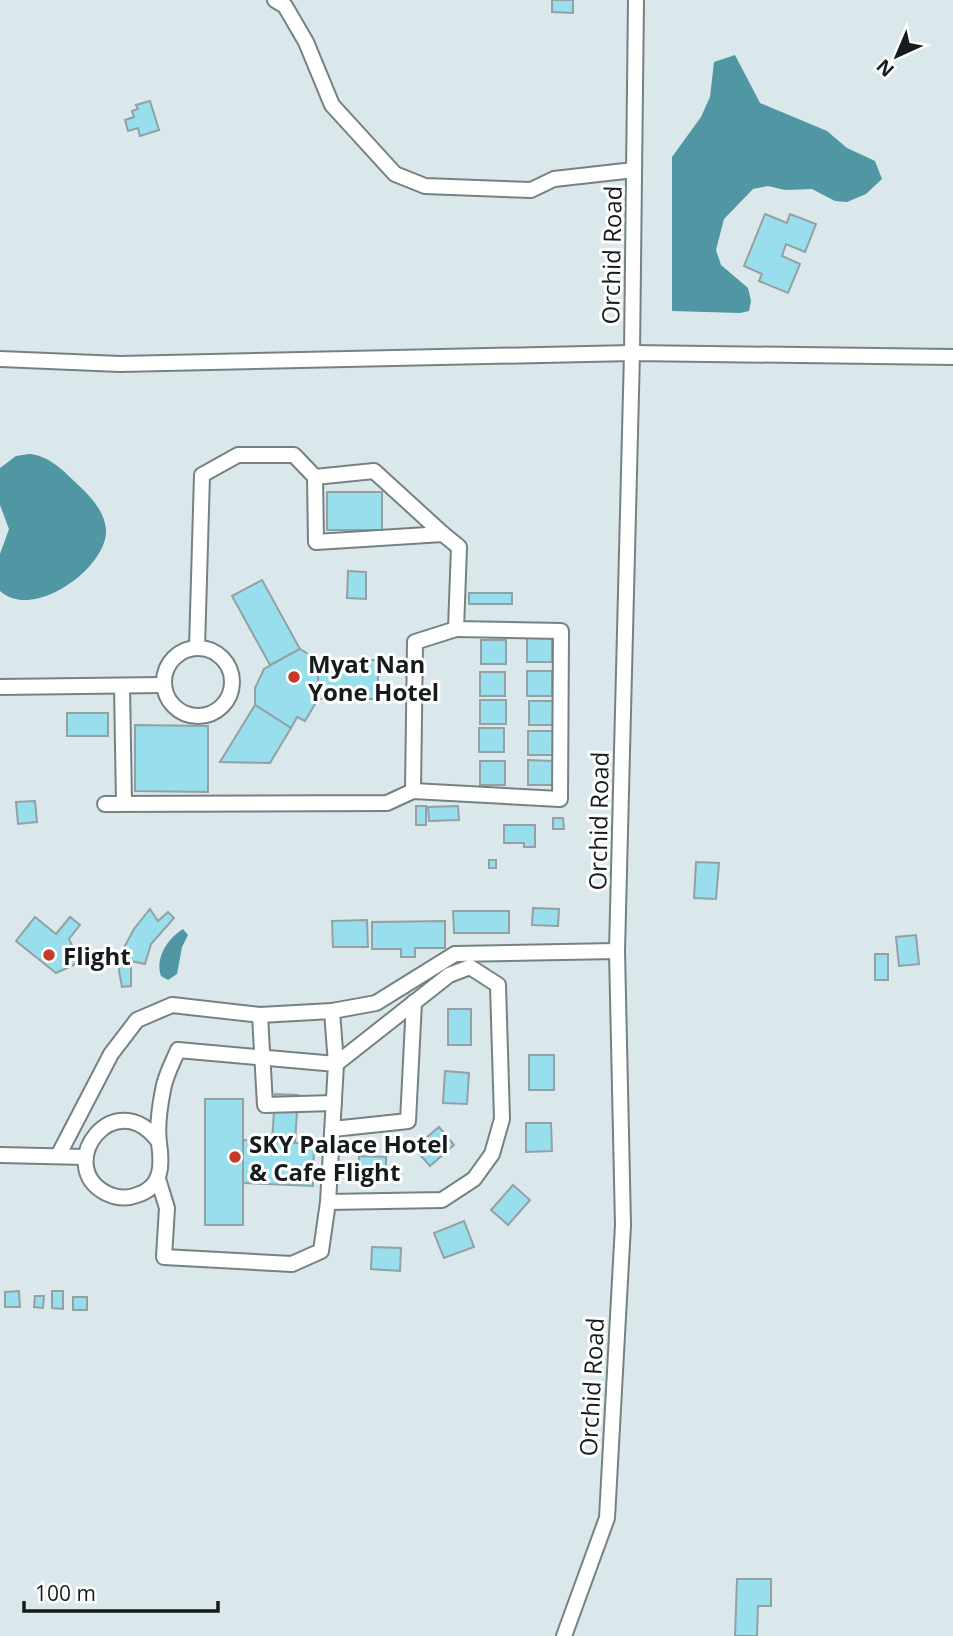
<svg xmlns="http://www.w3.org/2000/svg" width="953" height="1636" viewBox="0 0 953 1636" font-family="'Open Sans',sans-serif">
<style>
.water{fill:#5096a3}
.building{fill:#98deed;stroke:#94a1a4;stroke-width:2}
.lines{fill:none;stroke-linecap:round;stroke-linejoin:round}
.minor-casing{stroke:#758284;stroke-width:18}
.minor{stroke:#fff;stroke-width:14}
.poi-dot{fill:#c63b25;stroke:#fff;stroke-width:2.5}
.labels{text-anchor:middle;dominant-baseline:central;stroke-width:6;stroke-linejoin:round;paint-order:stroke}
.street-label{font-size:24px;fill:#161b1c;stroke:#fff}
.poi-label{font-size:24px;font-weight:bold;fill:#161b1c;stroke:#fff;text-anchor:start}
</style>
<rect width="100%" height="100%" fill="#dae8eb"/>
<!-- water -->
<g class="water">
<polygon points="735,55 760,103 827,131 847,148 875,161 882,179 866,194 847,202 835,201 812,189 785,190 768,186 753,189 724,219 716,250 721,265 748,288 751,301 749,311 740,313 672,311 672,157 701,117 710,97 714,62"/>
<path d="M29,454C47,455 62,469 74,481C88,494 104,509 106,529C109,566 34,622 0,591V554L9,529L0,505V468L16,456Z"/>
<path d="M183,929L188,935L182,947L177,974L168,980L161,976C155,958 167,939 183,929Z"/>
</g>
<!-- building -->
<g class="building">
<polygon points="552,0 573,0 573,13 552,12"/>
<polygon points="150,101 159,130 140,136 138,128 128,131 125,120 134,117 132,111 138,109 136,105"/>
<polygon points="765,214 787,223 790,214 816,224 805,252 786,244 782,256 800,264 788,293 759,281 762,274 744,266"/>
<rect x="327" y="492" width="55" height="38"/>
<polygon points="348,571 366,572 366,599 347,598"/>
<polygon points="262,580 300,649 270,665 232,596"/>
<rect x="469" y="593" width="43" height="11"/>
<rect x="527" y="638" width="25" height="24"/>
<rect x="481" y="640" width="25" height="24"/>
<polygon points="300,649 318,660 318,699 305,721 297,717 291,728 255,705 255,688 264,669"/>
<rect x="318" y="660" width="60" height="39"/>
<rect x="527" y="671" width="25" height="25"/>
<rect x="480" y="672" width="25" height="24"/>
<rect x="480" y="700" width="26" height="24"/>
<rect x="529" y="701" width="25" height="24"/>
<polygon points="255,705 291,728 270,763 220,762"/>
<rect x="67" y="713" width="41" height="23"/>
<polygon points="135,725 208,726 208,792 135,791"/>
<rect x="479" y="728" width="25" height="24"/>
<rect x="528" y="731" width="25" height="24"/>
<polygon points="528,760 553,761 553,785 528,785"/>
<rect x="480" y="761" width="25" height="24"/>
<polygon points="35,801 37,822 18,824 16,802"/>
<rect x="416" y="806" width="10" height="19"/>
<polygon points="458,806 459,820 429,821 428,807"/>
<polygon points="553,818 563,818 564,829 553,829"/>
<polygon points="504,825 535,825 535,847 524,847 524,843 504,843"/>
<rect x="489" y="860" width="7" height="8"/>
<polygon points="696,862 719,863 716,899 694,898"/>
<polygon points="533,908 559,909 558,926 532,925"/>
<polygon points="150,909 158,921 168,912 174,918 151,944 145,964 131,961 131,986 122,987 119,971 121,953 134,929"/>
<polygon points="453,911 509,911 509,933 454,933"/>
<polygon points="35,917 56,934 70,917 80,925 69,939 80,962 56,973 16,941"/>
<polygon points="367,920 368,947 333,947 332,921"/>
<polygon points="445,921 445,948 415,948 415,957 401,957 401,949 372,949 372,922"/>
<polygon points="916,935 919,964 899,966 896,937"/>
<rect x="875" y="954" width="13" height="26"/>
<rect x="448" y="1009" width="23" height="36"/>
<rect x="529" y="1055" width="25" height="35"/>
<polygon points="445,1071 469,1073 467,1104 443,1103"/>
<polygon points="275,1094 298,1095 295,1143 272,1142"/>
<rect x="205" y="1099" width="38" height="126"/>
<polygon points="526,1123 551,1123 552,1151 526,1152"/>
<polygon points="439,1127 454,1145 430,1166 414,1148"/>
<polygon points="243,1140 314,1144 313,1186 243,1183"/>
<polygon points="359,1156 386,1157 386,1182 359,1181"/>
<polygon points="513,1185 530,1200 508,1225 491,1210"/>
<polygon points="464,1221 474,1247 444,1258 434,1233"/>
<polygon points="372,1247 401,1248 400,1271 371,1269"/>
<polygon points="19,1291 20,1307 5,1307 5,1292"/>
<polygon points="52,1291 63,1291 63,1309 52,1308"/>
<polygon points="35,1296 44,1296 43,1308 34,1307"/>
<rect x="73" y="1297" width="14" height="13"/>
<polygon points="737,1579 771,1579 771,1606 758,1606 757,1636 735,1636"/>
</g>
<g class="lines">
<defs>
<g id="minor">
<polyline points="275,0 285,6 306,42 332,105 395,174 425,186 531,190 554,179 634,170"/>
<polyline points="0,359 120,364 632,353 953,357"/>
<polyline points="315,477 374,471 443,534"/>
<circle cx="198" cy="682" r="34"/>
<polyline points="122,686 124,803"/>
<polyline points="0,687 163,685"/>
<polyline points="413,791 415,642 456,629"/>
<polyline points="105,804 387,803 413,791 560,799 561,631 456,629 459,547 443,534 316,542 315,477 294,455 238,455 202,475 197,648"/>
<polyline points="260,1015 265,1105 334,1103"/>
<polyline points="336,1064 332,1011 376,1003 455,954 617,951"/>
<polyline points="333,1129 408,1121 414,1002"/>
<polyline points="0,1155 85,1157"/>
<polyline points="58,1156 111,1054 137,1020 172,1005 260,1015 332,1011"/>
<path d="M158,1179L167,1208L164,1257L292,1264L321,1251L328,1202L336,1064L178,1050C173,1062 165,1076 163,1090C160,1105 157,1128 159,1143C162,1164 163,1187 137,1195C127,1199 116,1198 106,1193C53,1165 115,1082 159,1142"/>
<polyline points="328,1202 442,1200 474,1179 492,1154 502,1119 498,985 470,967 449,975 336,1064"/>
<polyline points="564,1636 607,1518 623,1225 617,951 632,353 636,0"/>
</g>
</defs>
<!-- minor casing -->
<use href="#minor" class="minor-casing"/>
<!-- minor -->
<use href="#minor" class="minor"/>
</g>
<!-- markers -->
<g class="poi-dot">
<circle cx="294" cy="677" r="7"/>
<circle cx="49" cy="955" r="7"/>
<circle cx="235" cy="1157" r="7"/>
</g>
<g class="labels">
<!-- street labels -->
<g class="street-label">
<text transform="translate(611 255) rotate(-89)">Orchid Road</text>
<text transform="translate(598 821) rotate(-89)">Orchid Road</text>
<text transform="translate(591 1387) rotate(-87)">Orchid Road</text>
</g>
<!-- poi labels -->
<g class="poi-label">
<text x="308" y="663">Myat Nan<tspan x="308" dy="28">Yone Hotel</tspan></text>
<text x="63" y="955">Flight</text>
<text x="249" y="1143">SKY Palace Hotel<tspan x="249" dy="28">&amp; Cafe Flight</tspan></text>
</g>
</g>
<!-- north arrow -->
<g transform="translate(897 56) rotate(224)" stroke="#ffffff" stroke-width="5" paint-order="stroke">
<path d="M0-5L12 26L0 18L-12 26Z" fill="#161b1c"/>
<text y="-10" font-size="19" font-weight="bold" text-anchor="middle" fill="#161b1c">N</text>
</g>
<!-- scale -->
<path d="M24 1601v10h194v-10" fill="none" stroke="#161b1c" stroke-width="3.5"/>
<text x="35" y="1601" font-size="21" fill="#161b1c" stroke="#ffffff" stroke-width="5" paint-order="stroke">100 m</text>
</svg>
